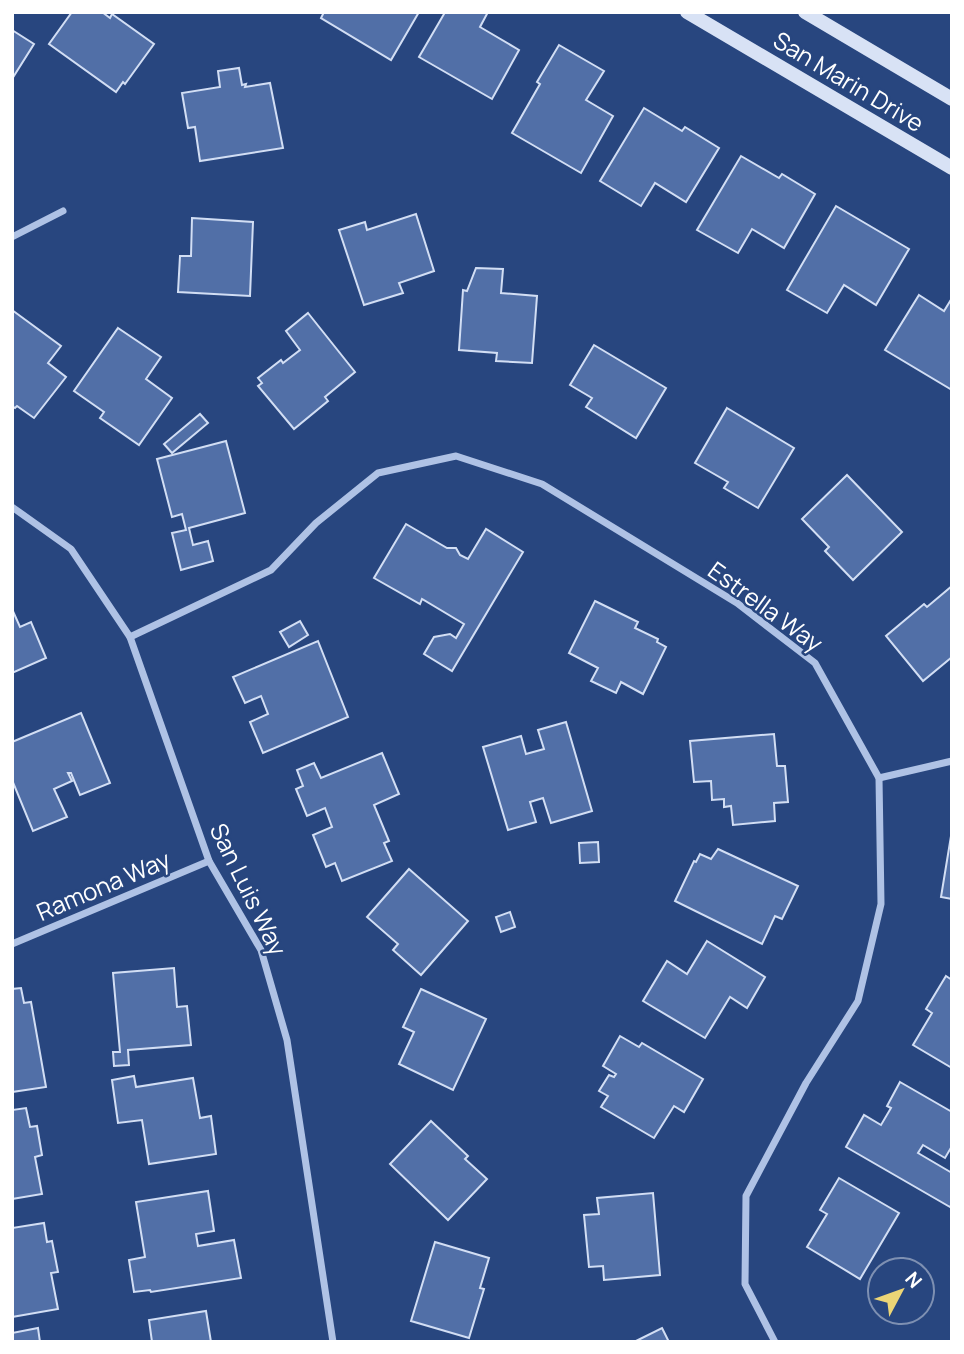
<svg xmlns="http://www.w3.org/2000/svg" width="964" height="1354" viewBox="0 0 964 1354" font-family="Manrope,sans-serif">
<style>
.building{fill:#516fa7;stroke:#d2def4;stroke-width:2}
.lines{fill:none;stroke-linecap:round;stroke-linejoin:round}
.minor{stroke:#afc2e5;stroke-width:7}
.secondary{stroke:#d8e2f5;stroke-width:14}
.labels{text-anchor:middle;dominant-baseline:central;stroke-width:5;stroke-linejoin:round;paint-order:stroke}
.street-label{font-size:24px;fill:#fff;stroke:#28467f}
</style>
<rect width="100%" height="100%" fill="#28467f"/>
<!-- building -->
<g class="building">
<polygon points="72,12 102,12 110,18 112,14 154,44 125,84 123,82 116,92 49,44"/>
<polygon points="324,12 419,12 391,60 321,18"/>
<polygon points="443,12 488,12 480,27 519,50 492,99 419,57 444,14"/>
<polygon points="12,30 34,44 12,79"/>
<polygon points="559,45 604,71 586,100 613,116 581,173 512,133 540,84 537,82"/>
<polygon points="239,68 242,85 246,84 245,87 270,83 283,148 200,161 195,127 188,128 182,93 220,87 218,71"/>
<polygon points="644,108 682,131 685,127 719,148 686,202 655,183 641,206 600,181"/>
<polygon points="741,156 779,178 782,174 815,194 784,248 752,229 738,253 697,230"/>
<polygon points="836,206 909,249 876,305 844,285 827,313 787,290"/>
<polygon points="416,214 434,271 399,283 403,293 364,305 339,230 365,222 367,230"/>
<polygon points="192,218 253,222 250,296 178,292 180,256 191,256"/>
<polygon points="476,268 503,269 501,293 537,296 532,363 496,361 497,353 459,350 463,290 467,291"/>
<polygon points="919,295 944,311 952,298 952,390 885,350"/>
<polygon points="12,310 61,346 48,363 66,377 34,418 17,406 15,408 12,406"/>
<polygon points="308,313 355,372 325,397 328,401 294,429 258,386 262,383 258,378 281,360 283,363 300,350 286,331"/>
<polygon points="118,328 161,357 146,379 172,398 139,445 100,418 104,412 74,391"/>
<polygon points="594,345 666,388 636,438 586,407 592,398 570,385"/>
<polygon points="727,408 794,448 758,508 724,488 728,482 695,463"/>
<polygon points="200,414 208,423 172,453 164,444"/>
<polygon points="226,441 245,513 189,528 193,545 208,541 213,561 181,570 172,533 186,530 182,514 172,517 157,459"/>
<polygon points="847,475 902,532 853,580 825,551 829,547 802,519"/>
<polygon points="406,524 447,548 456,548 460,555 468,559 486,529 523,552 452,671 424,654 434,637 450,634 456,638 464,624 422,599 420,604 374,578"/>
<polygon points="952,586 952,657 923,681 886,636 924,604 927,607"/>
<polygon points="595,601 638,622 635,628 658,639 657,642 666,647 643,694 621,682 616,693 591,681 598,668 569,653"/>
<polygon points="12,609 20,627 31,622 46,658 12,673"/>
<polygon points="300,621 308,635 289,647 280,632"/>
<polygon points="318,641 348,717 263,753 250,722 268,714 261,696 245,703 233,677"/>
<polygon points="81,713 110,783 80,795 71,773 68,773 72,781 54,789 67,817 33,831 12,780 12,742"/>
<polygon points="566,722 592,811 551,823 543,798 530,802 536,822 508,830 483,747 521,736 526,754 544,749 538,730"/>
<polygon points="774,734 777,766 785,766 788,802 774,803 775,821 733,825 731,806 724,807 724,799 712,800 711,781 694,782 690,741"/>
<polygon points="382,753 399,794 374,805 389,841 384,843 392,861 342,881 335,863 326,867 313,835 332,827 325,808 307,816 296,789 303,786 297,770 314,763 321,778"/>
<polygon points="951,836 952,836 952,899 941,897"/>
<polygon points="598,842 599,862 580,863 579,843"/>
<polygon points="718,849 798,886 782,919 775,916 762,944 675,901 694,861 696,862 700,854 711,859"/>
<polygon points="409,869 468,921 421,975 393,950 398,944 367,917"/>
<polygon points="510,912 515,927 501,932 496,917"/>
<polygon points="707,941 765,977 747,1008 730,997 705,1038 643,1001 667,961 687,974"/>
<polygon points="174,968 177,1007 187,1006 191,1045 128,1050 129,1065 114,1066 113,1052 120,1052 113,973"/>
<polygon points="946,976 952,980 952,1068 913,1045 932,1013 926,1009"/>
<polygon points="21,988 24,1003 31,1002 46,1087 12,1092 12,989"/>
<polygon points="421,989 486,1019 453,1090 399,1064 414,1032 403,1027"/>
<polygon points="620,1036 639,1047 642,1043 703,1079 684,1112 674,1106 654,1138 601,1107 608,1096 599,1091 609,1075 614,1077 616,1074 603,1066"/>
<polygon points="134,1076 136,1087 193,1078 200,1118 211,1116 216,1154 149,1164 142,1120 118,1123 112,1080"/>
<polygon points="900,1082 952,1112 952,1146 945,1158 923,1145 918,1153 952,1173 952,1204 950,1207 846,1147 864,1115 881,1125 891,1108 887,1106"/>
<polygon points="26,1108 30,1127 37,1126 42,1155 35,1157 42,1194 12,1199 12,1110"/>
<polygon points="431,1121 468,1156 465,1159 487,1179 448,1220 390,1164"/>
<polygon points="839,1178 899,1213 860,1279 807,1247 827,1214 820,1210"/>
<polygon points="208,1191 214,1231 196,1234 198,1246 234,1240 241,1278 151,1292 150,1290 134,1292 129,1260 145,1257 136,1202"/>
<polygon points="653,1193 660,1275 604,1280 603,1266 589,1267 584,1215 599,1214 597,1198"/>
<polygon points="44,1223 47,1242 52,1241 58,1272 51,1273 58,1309 12,1317 12,1228"/>
<polygon points="435,1242 489,1258 480,1288 484,1289 469,1338 411,1321"/>
<polygon points="206,1311 211,1342 152,1342 149,1320"/>
<polygon points="38,1328 40,1342 12,1342 12,1333"/>
<polygon points="662,1328 669,1342 634,1342"/>
</g>
<g class="lines">
<!-- minor -->
<g class="minor">
<polyline points="12,237 63,211"/>
<polyline points="12,507 71,549 130,637 209,861 261,950 287,1040 333,1342"/>
<polyline points="130,637 271,570 316,523 378,473 456,456 542,484 737,603 815,663 879,778 881,904 858,1001 806,1083 746,1196 745,1284 775,1342"/>
<polyline points="879,778 952,761"/>
<polyline points="12,944 209,861"/>
</g>
<!-- secondary -->
<g class="secondary">
<polyline points="687,12 952,168"/>
<polyline points="805,12 952,99"/>
</g>
</g>
<g class="labels">
<!-- street labels -->
<g class="street-label">
<text transform="translate(849 81) rotate(31)">San Marin Drive</text>
<text transform="translate(766 606) rotate(36)">Estrella Way</text>
<text transform="translate(103 885) rotate(-23)">Ramona Way</text>
<text transform="translate(249 889) rotate(64)">San Luis Way</text>
</g>
</g>
<!-- border -->
<rect width="964" height="1354" fill="none" stroke="#ffffff" stroke-width="28"/>
<!-- north arrow -->
<g transform="translate(901 1291) rotate(49)"><circle r="33" fill="#28467f" stroke="#7e90b2" stroke-width="2"/>
<path d="M0-5L12 26L0 18L-12 26Z" fill="#ecd576"/>
<text y="-10" font-size="19" font-weight="bold" text-anchor="middle" fill="#ffffff">N</text>
</g>
</svg>
